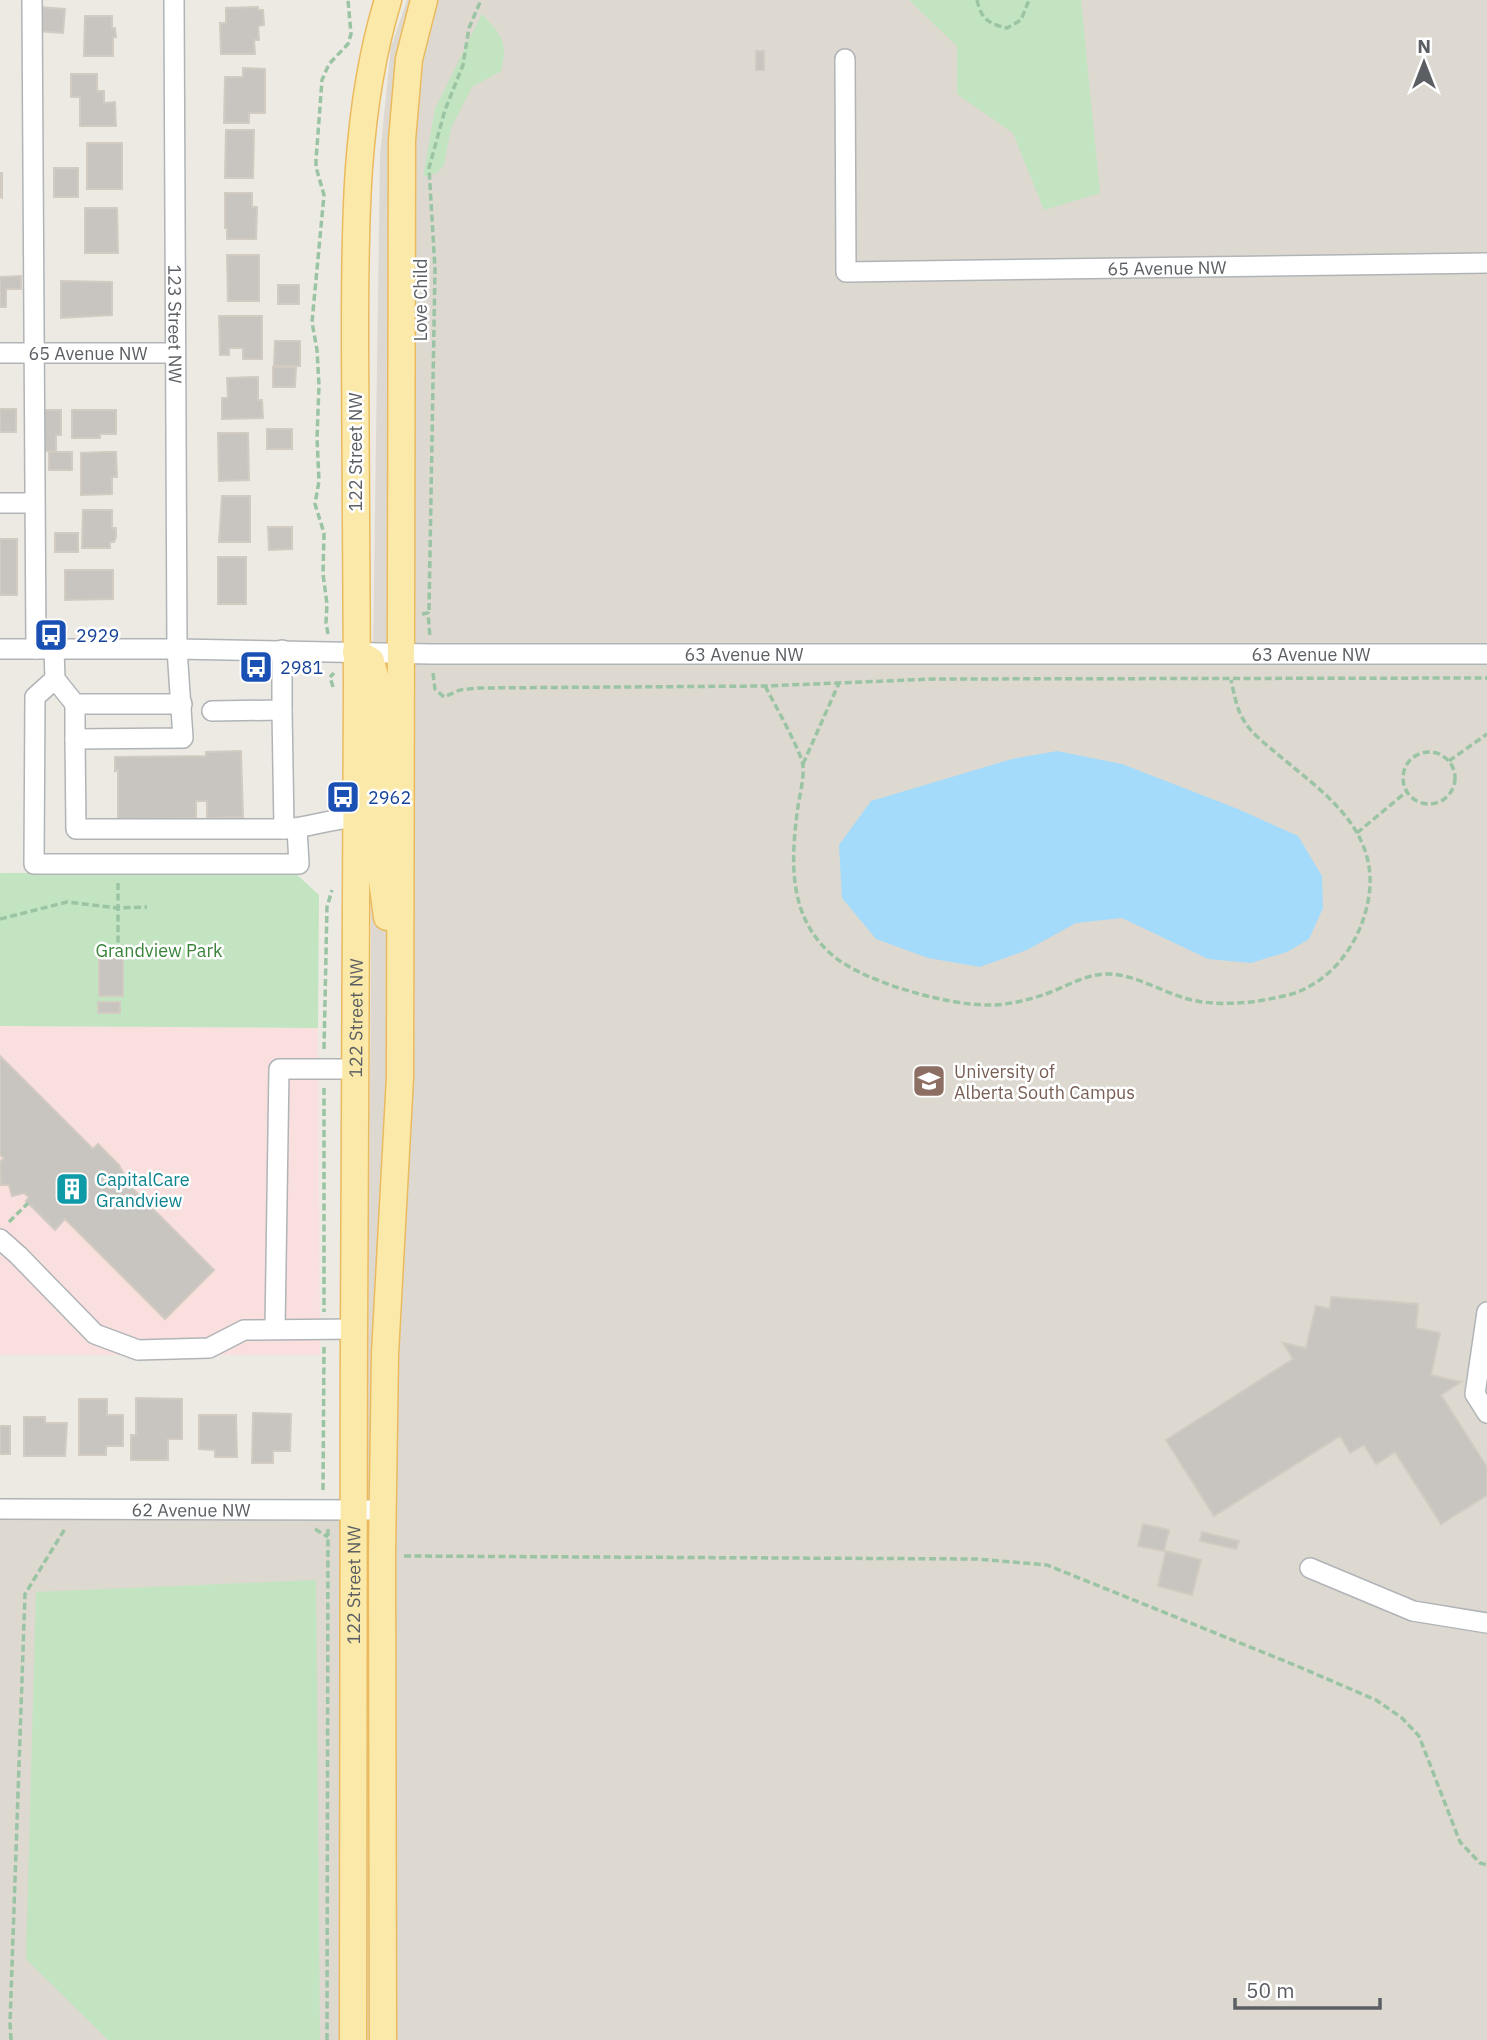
<svg xmlns="http://www.w3.org/2000/svg" width="1487" height="2040" viewBox="0 0 1487 2040" font-family="'IBM Plex Sans',sans-serif">
<style>
.education{fill:#ddd9d1}
.medical{fill:#fadfdf}
.green{fill:#c2e4c0}
.water{fill:#a4dbfb}
.building{fill:#c8c5c0;stroke:#d1cbc1;stroke-width:2}
.lines{fill:none;stroke-linecap:round;stroke-linejoin:round}
.minor-casing{stroke:#b0b4b7;stroke-width:22}
.major-casing{stroke:#ebba5e;stroke-width:29}
.path{stroke:#9ac4a3;stroke-width:3.5;stroke-dasharray:7 3.5;stroke-linecap:butt}
.minor{stroke:#fff;stroke-width:19}
.major{stroke:#fbe9a9;stroke-width:26}
.labels{text-anchor:middle;dominant-baseline:central;stroke-width:5;stroke-linejoin:round;paint-order:stroke}
.street-label{font-size:18px;fill:#5b5f63;stroke:#fff}
.transit-label{font-size:18px;fill:#164399;stroke:#fff;text-anchor:start}
.park-label{font-size:18px;fill:#3a8439;stroke:#fff}
.education-label{font-size:18px;fill:#785e54;stroke:#fff;text-anchor:start}
.culture-label{font-size:18px;fill:#0d838f;stroke:#fff;text-anchor:start}
</style>
<rect width="100%" height="100%" fill="#edeae3"/>
<!-- education -->
<polygon class="education" points="407,0 1487,0 1487,2040 0,2040 0,1509 367,1509 373,652 380,154 391,47"/>
<!-- medical -->
<polygon class="medical" points="0,1026 318,1028 320,1355 0,1355"/>
<!-- green -->
<g class="green">
<polygon points="909,0 1081,0 1100,193 1044,210 1013,133 957,94 957,46"/>
<path d="M482,14C501,35 509,42 501,71L472,87L451,128L444,165L437,173L423,177L435,109Z"/>
<polygon points="294,872 319,895 318,1028 0,1026 0,873"/>
<polygon points="316,1580 320,2040 108,2040 26,1959 36,1592"/>
</g>
<!-- water -->
<polygon class="water" points="1057,751 1122,764 1238,809 1298,836 1322,876 1323,908 1309,939 1287,952 1251,963 1208,959 1122,918 1076,923 1027,950 980,967 928,958 876,939 842,898 839,845 871,801 1012,759"/>
<!-- building -->
<g class="building">
<polygon points="39,7 65,9 63,33 37,31"/>
<polygon points="258,7 258,10 263,10 264,25 258,26 259,40 254,40 255,54 221,54 220,23 226,23 226,8"/>
<polygon points="85,16 112,16 112,28 115,28 116,37 113,37 113,56 84,56"/>
<rect x="756" y="51" width="8" height="19"/>
<polygon points="243,68 265,69 265,113 249,113 249,123 224,123 225,77 243,77"/>
<polygon points="71,74 97,74 97,91 104,91 104,103 115,102 116,126 80,126 80,97 71,97"/>
<polygon points="226,130 254,130 253,178 225,178"/>
<rect x="87" y="143" width="35" height="46"/>
<rect x="54" y="168" width="24" height="29"/>
<polygon points="0,173 2,173 2,198 0,197"/>
<polygon points="225,193 252,193 252,207 257,207 256,239 227,239 227,228 225,228"/>
<polygon points="85,208 117,208 118,253 85,253"/>
<polygon points="227,255 259,255 259,301 228,301"/>
<polygon points="21,276 21,289 6,289 6,307 0,307 0,277"/>
<polygon points="61,281 112,282 112,315 61,318"/>
<rect x="278" y="285" width="21" height="19"/>
<polygon points="219,316 262,316 262,359 243,359 243,348 229,348 229,355 220,355"/>
<polygon points="275,341 300,341 300,366 274,366"/>
<polygon points="273,367 296,367 295,387 273,387"/>
<polygon points="258,377 258,400 262,400 263,418 222,419 222,398 228,398 227,378"/>
<rect x="0" y="409" width="16" height="23"/>
<polygon points="39,410 61,410 61,435 56,435 56,451 38,451"/>
<polygon points="72,410 116,410 116,434 100,434 100,438 72,438"/>
<rect x="267" y="429" width="25" height="20"/>
<polygon points="218,433 248,433 249,480 219,481"/>
<rect x="49" y="452" width="23" height="18"/>
<polygon points="105,452 116,452 117,477 112,477 112,494 81,495 81,453"/>
<polygon points="222,496 250,496 250,542 219,542"/>
<polygon points="83,510 112,510 112,528 116,528 116,537 114,542 110,542 110,548 82,548"/>
<polygon points="268,527 292,527 292,549 269,550"/>
<rect x="55" y="533" width="23" height="19"/>
<rect x="0" y="539" width="17" height="56"/>
<rect x="218" y="557" width="28" height="47"/>
<polygon points="65,570 113,570 113,599 65,600"/>
<polygon points="241,751 243,817 207,818 207,801 196,801 196,818 118,819 118,770 115,771 115,757 206,756 206,752"/>
<rect x="99" y="957" width="24" height="39"/>
<rect x="98" y="1002" width="22" height="11"/>
<polygon points="0,1056 93,1149 98,1144 119,1165 130,1186 214,1270 165,1319 65,1219 55,1230 26,1201 29,1197 24,1193 12,1196 9,1185 1,1185 0,1162 4,1158 0,1155"/>
<polygon points="1331,1297 1418,1304 1416,1328 1440,1333 1431,1375 1461,1382 1441,1395 1487,1467 1487,1495 1441,1524 1395,1452 1376,1464 1364,1445 1350,1453 1340,1436 1214,1516 1166,1440 1293,1359 1283,1343 1306,1348 1316,1306 1330,1309"/>
<polygon points="136,1398 182,1399 182,1439 168,1439 168,1460 131,1460 131,1435 136,1435"/>
<polygon points="79,1399 107,1399 107,1415 123,1415 123,1446 106,1446 106,1455 79,1455"/>
<polygon points="253,1413 291,1414 290,1451 273,1451 273,1463 252,1463"/>
<polygon points="199,1415 236,1415 237,1457 215,1457 215,1450 199,1449"/>
<polygon points="24,1417 45,1417 45,1423 67,1423 65,1456 24,1456"/>
<rect x="0" y="1426" width="10" height="28"/>
<polygon points="1143,1524 1169,1530 1164,1551 1138,1546"/>
<polygon points="1202,1532 1239,1541 1236,1549 1200,1541"/>
<polygon points="1166,1551 1201,1560 1192,1595 1158,1586"/>
</g>
<g class="lines">
<defs>
<g id="minor">
<polyline points="32,0 36,649"/>
<path id="s1" d="M174,0L177,649L183,738L75,739L76,829H284C309,828 331,818 356,818"/>
<path id="s2" d="M845,59L846,272L1487,263"/>
<path id="s3" d="M0,353H174"/>
<polyline points="0,503 34,503"/>
<path id="s4" d="M0,649H177L431,654H1487"/>
<polyline points="54,649 55,679 75,704 182,704"/>
<polyline points="55,679 35,697 34,864 299,864 297,828"/>
<polyline points="75,704 75,739"/>
<polyline points="282,710 284,829"/>
<polyline points="212,711 282,710 282,650"/>
<polyline points="0,1239 18,1255 95,1334 138,1350 209,1348 244,1330 355,1329"/>
<polyline points="1487,1312 1475,1394 1487,1413"/>
<polyline points="275,1329 279,1069 355,1069"/>
<path id="s5" d="M0,1509L383,1510"/>
<polyline points="1310,1568 1413,1611 1487,1623"/>
</g>
<g id="major">
<polyline points="356,652 371,661 376,680 378,851 387,917"/>
<path id="s6" d="M353,2040C352,1588 355,1137 357,685C357,572 355,459 355,346C355,230 354,112 388,0"/>
<polyline points="383,2040 382,1556 385,1354 400,1077 402,140 409,59 424,0"/>
</g>
</defs>
<!-- minor casing -->
<use href="#minor" class="minor-casing"/>
<!-- major casing -->
<use href="#major" class="major-casing"/>
<!-- path -->
<g class="path">
<path d="M977,0C981,19 989,24 1007,28L1021,20L1029,0"/>
<polyline points="429,610 435,269 429,168 445,110 463,65 469,28 481,0"/>
<polyline points="422,614 428,613 430,637"/>
<polyline points="328,634 326,623 327,604 323,574 324,533 315,504 319,481 317,438 319,385 317,350 312,322 324,195 316,167 316,160 322,80 329,64 348,44 351,34 348,0"/>
<polyline points="433,673 435,689 444,697 460,690 477,688 765,686 934,679 1487,678"/>
<path d="M765,686C773,701 802,753 803,766C804,778 800,794 798,806C791,859 787,915 831,954C862,982 949,1006 991,1005C1008,1005 1027,1000 1043,995C1064,988 1086,973 1110,974C1136,975 1162,992 1188,999C1210,1005 1235,1004 1258,1001C1269,999 1281,997 1292,994C1338,979 1367,932 1370,886C1373,823 1317,788 1275,752C1264,743 1250,732 1243,719C1236,707 1234,693 1231,680"/>
<polyline points="333,687 330,677 334,673"/>
<circle cx="1429" cy="778" r="26"/>
<polyline points="1449,761 1487,734"/>
<polyline points="803,764 839,683"/>
<polyline points="1357,833 1406,792"/>
<polyline points="118,883 118,957"/>
<polyline points="0,919 67,902 118,908 147,907"/>
<polyline points="324,1049 327,907 332,890"/>
<polyline points="324,1088 324,1312"/>
<polyline points="9,1222 28,1203"/>
<polyline points="323,1490 324,1347"/>
<polyline points="315,1529 328,1537"/>
<polyline points="404,1556 977,1559 1047,1565 1297,1666 1376,1700 1402,1718 1419,1736 1460,1842 1480,1863 1487,1865"/>
<polyline points="11,2040 10,2023 25,1594 66,1527"/>
<polyline points="327,2040 328,1528"/>
</g>
<!-- minor -->
<use href="#minor" class="minor"/>
<!-- major -->
<use href="#major" class="major"/>
</g>
<!-- icons -->
<defs>
<symbol id="bus-square" viewBox="-11 -11 22 22"><rect x="-9" y="-9" width="18" height="18" rx="4" fill="#1a4fb4" stroke="#fff"/><path d="M-5-6H5V4H4V6H2V4H-2V6H-4V4H-5ZM-3.5-4V0h7V-4ZM-3.5 1.2v1.5H-2V1.2ZM2 1.2v1.5H3.5V1.2Z" fill="#fff"/></symbol>
<symbol id="university-square" viewBox="-11 -11 22 22"><rect x="-9" y="-9" width="18" height="18" rx="4" fill="#8d6e63" stroke="#fff"/><path d="M0-5L7-2L0 1L-7-2ZM-4 1L0 2.5L4 1V4Q0 6-4 4Z" fill="#fff"/></symbol>
<symbol id="building-square" viewBox="-11 -11 22 22"><rect x="-9" y="-9" width="18" height="18" rx="4" fill="#0f9aa8" stroke="#fff"/><path d="M-4-6H4V6H1V3H-1V6H-4ZM-2.5-4.3h1.7v1.8h-1.7ZM.8-4.3h1.7v1.8H.8ZM-2.5-1h1.7V.8h-1.7ZM.8-1h1.7V.8H.8Z" fill="#fff"/></symbol>
</defs>
<g fill-rule="evenodd">
<use href="#bus-square" x="32" y="616" width="38" height="38"/>
<use href="#bus-square" x="237" y="648" width="38" height="38"/>
<use href="#bus-square" x="324" y="778" width="38" height="38"/>
<use href="#university-square" x="910" y="1062" width="38" height="38"/>
<use href="#building-square" x="53" y="1170" width="38" height="38"/>
</g>
<g class="labels">
<!-- street labels -->
<g class="street-label">
<text stroke="none"><textPath href="#s2" startOffset="534">65 Avenue NW</textPath></text>
<text transform="translate(420 300) rotate(-90)">Love Child</text>
<text stroke="none"><textPath href="#s1" startOffset="324">123 Street NW</textPath></text>
<text stroke="none"><textPath href="#s3" startOffset="88">65 Avenue NW</textPath></text>
<text transform="translate(355 452) rotate(-90)">122 Street NW</text>
<text stroke="none"><textPath href="#s4" startOffset="744">63 Avenue NW</textPath></text>
<text stroke="none"><textPath href="#s4" startOffset="1311">63 Avenue NW</textPath></text>
<text stroke="none"><textPath href="#s6" startOffset="1022">122 Street NW</textPath></text>
<text stroke="none"><textPath href="#s5" startOffset="191">62 Avenue NW</textPath></text>
<text stroke="none"><textPath href="#s6" startOffset="455">122 Street NW</textPath></text>
</g>
<!-- transit labels -->
<g class="transit-label">
<text x="76" y="635">2929</text>
<text x="280" y="667">2981</text>
<text x="368" y="797">2962</text>
</g>
<!-- park labels -->
<g class="park-label">
<text x="159" y="950">Grandview Park</text>
</g>
<!-- education labels -->
<g class="education-label">
<text x="954" y="1071">University of<tspan x="954" dy="21">Alberta South Campus</tspan></text>
</g>
<!-- culture labels -->
<g class="culture-label">
<text x="96" y="1179">CapitalCare<tspan x="96" dy="21">Grandview</tspan></text>
</g>
</g>
<!-- north arrow -->
<g transform="translate(1424 63)" stroke="#ffffff" stroke-width="5" paint-order="stroke">
<path d="M0-5L12 26L0 18L-12 26Z" fill="#5b5f63"/>
<text y="-10" font-size="19" font-weight="bold" text-anchor="middle" fill="#5b5f63">N</text>
</g>
<!-- scale -->
<path d="M1235 1998v10h145v-10" fill="none" stroke="#5b5f63" stroke-width="3.5"/>
<text x="1246" y="1998" font-size="21" fill="#5b5f63" stroke="#ffffff" stroke-width="5" paint-order="stroke">50 m</text>
</svg>
